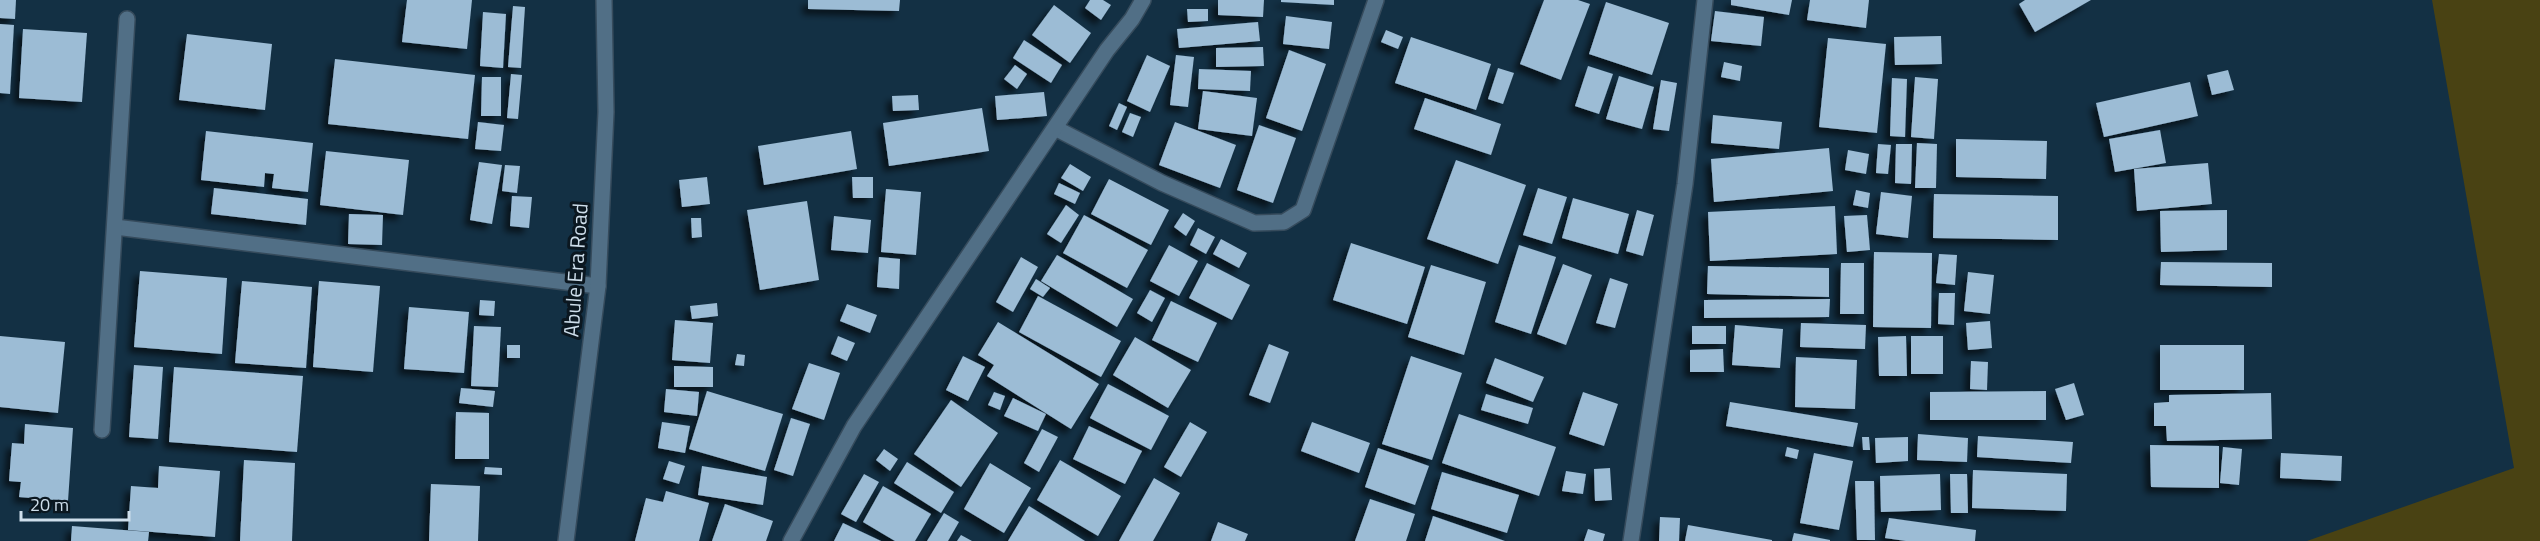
<svg xmlns="http://www.w3.org/2000/svg" width="2540" height="541" viewBox="0 0 2540 541" font-family="'Titillium Web',sans-serif">
<style>
.green{fill:#494213}
.building{fill:#9cbcd5;filter:url(#shadow)}
.lines{fill:none;stroke-linecap:round;stroke-linejoin:round}
.street-casing{stroke:#364b5c;stroke-width:18}
.secondary-casing{stroke:#364b5c;stroke-width:18}
.street{stroke:#516f86;stroke-width:15}
.secondary{stroke:#516f86;stroke-width:15}
.labels{text-anchor:middle;dominant-baseline:central;stroke-width:6;stroke-linejoin:round;paint-order:stroke}
.street-label{font-size:21px;fill:#cedeeb;stroke:#0b1720}
</style>
<defs>
<filter id="shadow"><feDropShadow dx="-5.5" dy="5.5" stdDeviation="3" flood-color="#0009"/></filter>
</defs>
<rect width="100%" height="100%" fill="#133044"/>
<!-- green -->
<polygon class="green" points="2432,0 2540,0 2540,541 2307,541 2514,468"/>
<!-- building -->
<g class="building">
<polygon points="0,0 16,0 15,19 0,18"/>
<polygon points="407,0 472,0 467,49 402,42"/>
<polygon points="808,0 900,0 899,11 808,9"/>
<polygon points="1090,0 1103,0 1111,5 1101,20 1085,8"/>
<polygon points="1218,0 1264,0 1263,17 1218,15"/>
<polygon points="1281,0 1334,0 1334,5 1281,2"/>
<polygon points="1544,0 1578,0 1590,4 1561,80 1520,64"/>
<polygon points="1731,0 1792,0 1789,15 1731,5"/>
<polygon points="1810,0 1869,0 1866,28 1807,20"/>
<polygon points="2025,0 2091,0 2035,32 2019,4"/>
<polygon points="1606,2 1669,23 1652,75 1589,54"/>
<polygon points="1054,5 1091,33 1070,63 1032,35"/>
<polygon points="513,6 525,7 521,68 508,67"/>
<polygon points="1187,9 1208,9 1208,21 1188,22"/>
<polygon points="1715,11 1764,17 1761,46 1711,41"/>
<polygon points="483,12 506,14 503,68 480,66"/>
<polygon points="1286,16 1332,22 1329,49 1283,44"/>
<polygon points="1258,22 1260,41 1179,48 1177,29"/>
<polygon points="0,24 14,25 10,94 0,93"/>
<polygon points="23,29 87,33 82,102 19,98"/>
<polygon points="1386,30 1403,37 1398,49 1381,42"/>
<polygon points="187,34 272,44 265,110 179,100"/>
<polygon points="1941,36 1942,64 1895,65 1894,37"/>
<polygon points="1411,37 1491,64 1476,110 1395,83"/>
<polygon points="1828,38 1886,44 1877,133 1819,127"/>
<polygon points="1024,40 1062,65 1051,83 1013,58"/>
<polygon points="1263,47 1264,66 1216,67 1216,48"/>
<polygon points="1289,50 1326,64 1302,131 1266,118"/>
<polygon points="1147,55 1170,66 1150,112 1127,101"/>
<polygon points="1176,55 1194,57 1188,107 1170,105"/>
<polygon points="335,59 475,75 468,139 328,124"/>
<polygon points="1724,62 1742,66 1740,81 1721,77"/>
<polygon points="1015,65 1027,74 1017,89 1004,79"/>
<polygon points="1588,66 1613,74 1599,114 1575,106"/>
<polygon points="1498,68 1514,73 1503,104 1488,99"/>
<polygon points="1199,69 1251,71 1250,91 1198,89"/>
<polygon points="2228,70 2234,90 2212,95 2207,75"/>
<polygon points="511,74 522,75 518,119 507,118"/>
<polygon points="1619,76 1654,87 1642,129 1606,119"/>
<polygon points="482,77 501,77 501,116 481,116"/>
<polygon points="1915,77 1938,79 1934,139 1911,137"/>
<polygon points="1892,78 1907,79 1905,137 1890,136"/>
<polygon points="1661,80 1677,83 1669,131 1653,129"/>
<polygon points="2190,82 2198,116 2104,137 2096,103"/>
<polygon points="1203,91 1257,98 1252,136 1198,129"/>
<polygon points="1044,92 1047,116 997,120 995,96"/>
<polygon points="918,95 919,110 893,111 892,96"/>
<polygon points="1425,98 1501,124 1491,155 1414,129"/>
<polygon points="1119,103 1127,107 1117,130 1109,126"/>
<polygon points="982,108 989,151 889,166 883,123"/>
<polygon points="1130,113 1141,117 1133,137 1122,132"/>
<polygon points="1713,115 1782,122 1779,149 1711,143"/>
<polygon points="478,122 504,125 501,151 475,149"/>
<polygon points="1175,122 1236,145 1220,188 1159,165"/>
<polygon points="1259,125 1296,138 1273,203 1237,190"/>
<polygon points="2160,130 2166,163 2115,172 2109,139"/>
<polygon points="206,131 313,143 308,192 272,188 274,174 265,173 264,187 201,180"/>
<polygon points="851,131 857,169 764,185 758,146"/>
<polygon points="1956,139 2047,141 2046,179 1956,177"/>
<polygon points="1917,143 1937,144 1936,188 1915,188"/>
<polygon points="1878,144 1891,145 1888,174 1876,173"/>
<polygon points="1896,144 1912,144 1911,184 1895,183"/>
<polygon points="1829,148 1833,191 1714,202 1711,159"/>
<polygon points="1848,150 1869,154 1866,174 1845,170"/>
<polygon points="326,151 409,160 403,215 320,205"/>
<polygon points="1456,160 1526,185 1498,264 1427,239"/>
<polygon points="479,162 502,165 492,224 470,220"/>
<polygon points="2208,163 2212,204 2137,211 2134,169"/>
<polygon points="1070,164 1091,177 1083,191 1061,178"/>
<polygon points="505,165 520,166 517,193 502,191"/>
<polygon points="707,177 710,204 682,207 679,180"/>
<polygon points="852,177 873,177 873,198 853,198"/>
<polygon points="1109,179 1169,210 1151,245 1091,214"/>
<polygon points="1059,183 1080,193 1075,204 1054,194"/>
<polygon points="214,188 308,199 306,225 211,214"/>
<polygon points="1538,188 1567,197 1552,244 1523,235"/>
<polygon points="886,189 921,192 916,255 881,252"/>
<polygon points="1856,190 1870,193 1868,208 1853,205"/>
<polygon points="1881,192 1912,196 1908,238 1876,234"/>
<polygon points="1934,194 2058,196 2058,240 1933,238"/>
<polygon points="512,196 532,197 529,228 510,226"/>
<polygon points="1573,198 1629,214 1618,254 1562,238"/>
<polygon points="807,201 819,280 760,290 747,210"/>
<polygon points="1066,205 1079,215 1061,243 1047,234"/>
<polygon points="1835,206 1837,254 1710,261 1708,212"/>
<polygon points="1637,210 1654,215 1643,256 1626,251"/>
<polygon points="2227,210 2227,250 2161,252 2160,211"/>
<polygon points="1183,213 1195,221 1186,236 1174,227"/>
<polygon points="349,214 383,215 382,245 348,244"/>
<polygon points="1084,215 1148,250 1127,288 1063,253"/>
<polygon points="1867,215 1870,250 1847,252 1844,216"/>
<polygon points="834,216 871,220 868,253 831,250"/>
<polygon points="691,218 701,218 702,237 692,238"/>
<polygon points="1198,228 1215,237 1206,254 1190,245"/>
<polygon points="1221,239 1247,253 1239,268 1213,254"/>
<polygon points="1351,243 1425,267 1407,324 1333,300"/>
<polygon points="1169,245 1198,261 1179,296 1150,281"/>
<polygon points="1519,245 1556,257 1531,334 1495,322"/>
<polygon points="1874,252 1932,253 1931,328 1873,327"/>
<polygon points="1939,254 1957,255 1955,285 1936,283"/>
<polygon points="1057,255 1133,299 1117,327 1041,281"/>
<polygon points="879,257 900,259 899,289 877,287"/>
<polygon points="1021,257 1038,267 1013,312 996,302"/>
<polygon points="2161,262 2272,263 2272,287 2160,285"/>
<polygon points="1207,263 1250,285 1232,320 1189,298"/>
<polygon points="1841,263 1864,263 1864,314 1840,314"/>
<polygon points="1563,264 1592,275 1566,345 1537,334"/>
<polygon points="1431,265 1486,282 1464,355 1408,337"/>
<polygon points="1708,266 1829,268 1829,297 1707,294"/>
<polygon points="140,271 227,278 222,354 134,347"/>
<polygon points="1968,272 1994,275 1990,314 1964,311"/>
<polygon points="1610,278 1628,284 1615,328 1596,323"/>
<polygon points="1036,279 1050,288 1043,297 1030,289"/>
<polygon points="242,281 312,287 306,368 235,363"/>
<polygon points="319,281 380,286 373,372 313,367"/>
<polygon points="1150,290 1165,298 1152,322 1137,313"/>
<polygon points="1939,293 1955,293 1954,325 1938,324"/>
<polygon points="1038,296 1121,341 1101,377 1019,332"/>
<polygon points="1830,299 1829,317 1704,318 1704,300"/>
<polygon points="480,300 495,301 494,316 479,315"/>
<polygon points="1171,301 1217,323 1198,362 1152,340"/>
<polygon points="717,303 718,316 692,319 690,306"/>
<polygon points="847,304 877,315 870,333 840,321"/>
<polygon points="409,307 469,312 464,373 404,369"/>
<polygon points="675,320 713,323 710,363 672,360"/>
<polygon points="1990,321 1992,348 1968,350 1966,323"/>
<polygon points="998,322 1099,384 1071,429 987,376 994,365 978,355"/>
<polygon points="1801,323 1866,325 1865,349 1800,347"/>
<polygon points="1735,325 1783,329 1780,368 1732,365"/>
<polygon points="474,326 501,327 498,387 471,386"/>
<rect x="1692" y="326" width="34" height="18"/>
<polygon points="0,336 65,342 58,413 0,407"/>
<polygon points="838,336 855,343 847,361 831,354"/>
<polygon points="1906,336 1907,376 1879,376 1878,337"/>
<rect x="1911" y="336" width="32" height="38"/>
<polygon points="1135,337 1191,370 1168,408 1113,375"/>
<polygon points="1269,344 1289,352 1270,403 1249,395"/>
<rect x="507" y="345" width="13" height="13"/>
<rect x="2160" y="345" width="84" height="45"/>
<polygon points="1723,349 1724,372 1690,372 1690,350"/>
<polygon points="737,354 745,355 744,366 735,365"/>
<polygon points="963,356 985,367 968,401 946,390"/>
<polygon points="1411,356 1462,373 1432,460 1382,444"/>
<polygon points="1796,357 1857,360 1855,409 1795,407"/>
<polygon points="1495,358 1544,377 1533,402 1486,383"/>
<polygon points="1971,361 1988,362 1987,390 1970,389"/>
<polygon points="809,363 840,373 824,420 792,409"/>
<polygon points="134,365 163,367 158,439 129,437"/>
<polygon points="674,366 713,367 713,387 674,387"/>
<polygon points="174,367 303,376 297,452 169,442"/>
<polygon points="2074,383 2084,415 2066,420 2055,389"/>
<polygon points="1108,384 1169,416 1151,450 1090,418"/>
<polygon points="461,388 495,391 493,407 459,403"/>
<polygon points="666,389 699,392 697,416 664,412"/>
<polygon points="707,391 783,414 765,471 689,449"/>
<polygon points="2046,391 2046,420 1930,420 1930,392"/>
<polygon points="994,392 1005,396 1000,410 988,405"/>
<polygon points="1583,392 1618,404 1604,446 1569,434"/>
<polygon points="2271,393 2272,439 2167,441 2166,426 2154,426 2154,403 2169,402 2169,395"/>
<polygon points="1486,394 1533,408 1528,424 1481,410"/>
<polygon points="1013,398 1046,414 1038,431 1004,416"/>
<polygon points="951,400 998,433 961,487 914,454"/>
<polygon points="1730,402 1858,423 1853,447 1726,426"/>
<polygon points="456,412 489,413 489,459 455,459"/>
<polygon points="1459,414 1556,447 1539,496 1442,463"/>
<polygon points="791,418 810,424 793,476 774,470"/>
<polygon points="662,422 690,426 685,453 658,448"/>
<polygon points="1190,422 1207,432 1181,477 1164,467"/>
<polygon points="1312,422 1370,443 1359,473 1301,451"/>
<polygon points="25,424 73,428 68,501 19,497 21,482 9,481 12,443 24,444"/>
<polygon points="1089,426 1142,451 1125,484 1073,459"/>
<polygon points="1042,429 1058,437 1039,472 1024,463"/>
<polygon points="1918,434 1968,438 1967,462 1917,460"/>
<polygon points="1978,436 2073,442 2071,463 1977,457"/>
<polygon points="1862,437 1869,437 1870,450 1863,450"/>
<polygon points="1908,437 1908,461 1876,463 1875,438"/>
<polygon points="2150,445 2219,446 2219,488 2151,487"/>
<polygon points="1787,447 1799,450 1797,459 1785,456"/>
<polygon points="2223,447 2242,449 2239,485 2220,483"/>
<polygon points="1378,448 1429,466 1415,505 1365,487"/>
<polygon points="884,449 898,459 890,471 876,460"/>
<polygon points="1814,453 1853,461 1839,530 1800,523"/>
<polygon points="2281,453 2342,456 2341,481 2280,478"/>
<polygon points="244,460 295,463 292,541 240,541"/>
<polygon points="1060,460 1121,496 1098,536 1037,500"/>
<polygon points="669,461 685,466 679,484 663,479"/>
<polygon points="907,462 954,492 941,513 894,483"/>
<polygon points="990,463 1031,488 1004,533 964,509"/>
<polygon points="159,466 220,471 215,537 128,530 131,486 158,488"/>
<polygon points="702,466 767,477 763,505 698,495"/>
<polygon points="485,467 502,468 502,475 484,474"/>
<polygon points="1610,468 1612,500 1595,501 1594,469"/>
<polygon points="1973,470 2067,474 2066,511 1972,508"/>
<polygon points="1566,471 1586,474 1583,494 1562,491"/>
<polygon points="1442,472 1519,495 1507,533 1431,509"/>
<polygon points="864,474 879,482 856,522 841,514"/>
<polygon points="1940,474 1941,510 1881,512 1880,476"/>
<polygon points="1950,474 1967,474 1968,513 1951,513"/>
<polygon points="1154,478 1180,493 1153,541 1119,541"/>
<polygon points="1855,481 1874,481 1875,540 1857,540"/>
<polygon points="431,484 480,486 478,541 429,541"/>
<polygon points="883,486 931,514 915,541 895,541 863,522"/>
<polygon points="666,491 709,503 699,541 635,541 646,498 663,502"/>
<polygon points="1370,499 1415,514 1406,541 1355,541"/>
<polygon points="725,504 773,521 766,541 712,541"/>
<polygon points="1029,506 1085,541 1008,541"/>
<polygon points="944,513 959,522 948,541 927,541"/>
<polygon points="1433,516 1505,541 1425,541"/>
<polygon points="1660,517 1680,518 1679,541 1659,541"/>
<polygon points="1889,518 1976,530 1975,541 1906,541 1885,538"/>
<polygon points="1218,522 1248,534 1245,541 1211,541"/>
<polygon points="843,523 881,541 834,541"/>
<polygon points="1688,525 1772,540 1772,541 1685,541"/>
<polygon points="72,526 149,532 148,541 71,541"/>
<polygon points="1588,529 1605,534 1603,541 1584,541"/>
<polygon points="1794,533 1830,540 1830,541 1792,541"/>
<polygon points="961,535 972,541 957,541"/>
</g>
<g class="lines">
<defs>
<g id="street">
<polyline points="1055,128 1162,183 1254,223 1284,222 1303,210 1376,0"/>
<polyline points="115,227 598,286"/>
<polyline points="102,430 127,19"/>
<polyline points="791,541 854,426 1107,50 1132,19 1143,0"/>
<polyline points="1631,541 1685,184 1705,0"/>
</g>
<polyline id="secondary" points="566,541 598,286 606,112 604,0"/>
</defs>
<!-- street casing -->
<use href="#street" class="street-casing"/>
<!-- secondary casing -->
<use href="#secondary" class="secondary-casing"/>
<!-- street -->
<use href="#street" class="street"/>
<!-- secondary -->
<use href="#secondary" class="secondary"/>
</g>
<g class="labels">
<!-- street labels -->
<g class="street-label">
<text transform="translate(575 270) rotate(-86)">Abule Era Road</text>
</g>
</g>
<!-- scale -->
<path d="M21 511v9h108v-9" fill="none" stroke="#cedeeb" stroke-width="3"/>
<text x="30" y="511" font-size="18" fill="#cedeeb" stroke="#0b1720" stroke-width="4.5" paint-order="stroke">20 m</text>
</svg>
